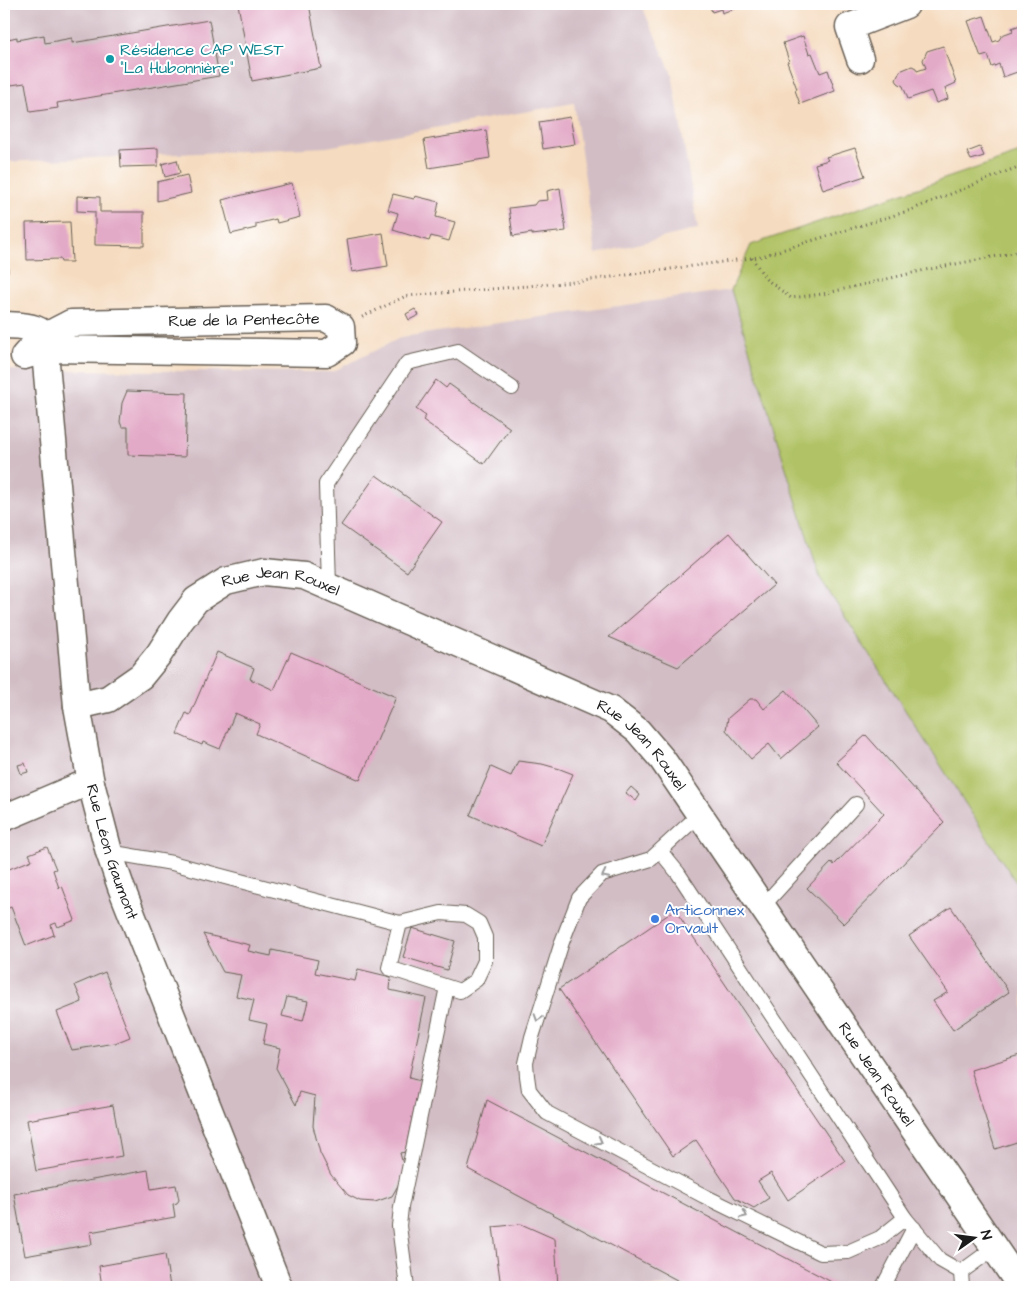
<svg xmlns="http://www.w3.org/2000/svg" width="1027" height="1291" viewBox="0 0 1027 1291" font-family="'Architects Daughter',sans-serif">
<style>
.industrial{fill:#d2bdc5}
.green{fill:#b0c265;stroke:#666f40}
.building{fill:#e3aac7;fill-rule:evenodd}
.lines{fill:none;stroke-linecap:round;stroke-linejoin:round}
.lane-casing{stroke:#685f55;stroke-width:16}
.street-casing{stroke:#685f55;stroke-width:29}
.path{stroke:#685f55;stroke-width:3;stroke-dasharray:1 4;stroke-linecap:butt}
.lane{stroke:#fff;stroke-width:14}
.street{stroke:#fff;stroke-width:26}
.oneway{stroke:#999}
.culture-dot{fill:#0f9aa8;stroke:#fff;stroke-width:2}
.shop-dot{fill:#3f7fe0;stroke:#fff;stroke-width:2}
.labels{text-anchor:middle;dominant-baseline:central;stroke-width:4;stroke-linejoin:round;paint-order:stroke}
.culture-label{font-size:16px;fill:#0d838f;stroke:#fff;text-anchor:start}
.street-label{font-size:16px;fill:#1c1c1c;stroke:#fff}
.shop-label{font-size:16px;fill:#366cbe;stroke:#fff;text-anchor:start}
</style>
<rect width="100%" height="100%" fill="#fff"/>
<filter id="ink" filterUnits="userSpaceOnUse"><feTurbulence type="fractalNoise" baseFrequency=".02" numOctaves="2"/><feDisplacementMap in="SourceGraphic" scale="10" xChannelSelector="R" yChannelSelector="G"/><feConvolveMatrix kernelMatrix="1 2 1 2 8 2 1 2 1" color-interpolation-filters="sRGB"/></filter>
<filter id="wash" filterUnits="userSpaceOnUse"><feTurbulence type="fractalNoise" baseFrequency=".0096" numOctaves="4" result="noise"/><feDisplacementMap in="SourceGraphic" scale="20" xChannelSelector="R" yChannelSelector="G"/><feGaussianBlur stdDeviation="1.12" result="paint"/><feColorMatrix in="noise" values="0 0 0 0 0 0 0 0 0 0 0 0 0 0 0 0 0 1.4 0 .05"/><feComposite in="paint" operator="in"/></filter>
<g filter="url(#wash)">
<rect width="100%" height="100%" fill="#f5dbbf"/>
<!-- industrial -->
<g class="industrial">
<polygon points="4,4 641,4 672,74 698,229 596,254 574,103 327,147 4,162"/>
<polygon points="731,290 820,578 1023,893 1023,1287 4,1287 4,370 332,372 402,337"/>
</g>
<!-- green -->
<polygon class="green" points="1023,152 1023,893 820,578 731,290 751,245"/>
<g id="blocks">
<!-- building -->
<g class="building">
<polygon points="238,4 309,4 321,68 252,81"/>
<polygon points="709,4 747,4 722,13 721,9 712,12"/>
<polygon points="984,16 993,42 999,40 1002,35 1013,31 1012,28 1023,24 1023,70 1003,77 999,64 992,67 988,55 981,57 968,21"/>
<polygon points="209,20 219,76 57,103 58,108 30,112 25,83 4,86 4,40 17,37 17,40 44,35 45,43 72,38 72,43"/>
<polygon points="803,36 809,54 812,53 820,73 828,70 835,91 800,104 795,90 797,89 787,62 789,61 783,43"/>
<polygon points="943,46 956,83 945,88 948,99 936,103 931,91 908,99 903,86 898,83 896,80 900,71 912,66 916,68 917,71 926,68 923,60 927,51"/>
<polygon points="570,117 575,144 543,149 539,122"/>
<polygon points="486,130 490,158 429,168 424,140"/>
<polygon points="980,147 984,156 971,160 967,152"/>
<polygon points="158,148 158,166 121,167 120,150"/>
<polygon points="855,148 865,176 823,190 815,164 828,160 826,157"/>
<polygon points="177,160 180,173 165,177 162,164"/>
<polygon points="187,175 191,193 157,201 157,182"/>
<polygon points="292,183 300,217 277,223 276,219 256,224 256,228 231,234 222,200"/>
<polygon points="560,188 566,231 532,235 532,233 513,236 509,208 534,205 537,201 548,200 547,191"/>
<polygon points="393,194 414,199 415,196 439,202 436,217 455,222 449,241 431,236 429,241 393,230 398,213 388,210"/>
<polygon points="77,196 100,197 100,212 144,212 144,246 95,245 95,212 77,211"/>
<polygon points="70,222 72,262 61,262 60,259 27,260 26,223"/>
<polygon points="383,233 388,266 352,272 347,239"/>
<polygon points="4,240 7,240 8,273 4,273"/>
<polygon points="415,309 419,315 409,320 406,314"/>
<polygon points="436,380 446,388 449,384 510,428 484,464 423,420 426,416 416,409"/>
<polygon points="127,391 187,393 185,457 128,455 128,427 122,427 120,422 122,403"/>
<polygon points="376,475 442,522 407,572 341,525"/>
<polygon points="729,533 774,585 678,667 609,637"/>
<polygon points="217,652 254,668 250,679 274,690 291,652 396,697 360,780 256,734 260,724 235,713 220,749 203,742 202,745 177,734 186,713 190,715"/>
<polygon points="786,690 818,727 781,759 769,744 751,759 726,730 728,718 750,699 756,699 764,709"/>
<polygon points="866,735 944,822 844,924 807,888 832,862 834,865 884,814 836,762"/>
<polygon points="518,761 542,764 560,769 573,774 541,846 470,815 491,767 511,776"/>
<polygon points="25,763 28,772 21,774 18,765"/>
<polygon points="631,787 640,795 636,801 626,793"/>
<polygon points="47,847 56,869 53,870 59,888 62,886 75,920 58,927 56,923 51,925 54,935 26,946 11,907 4,910 4,871 32,860 29,854"/>
<polygon points="951,907 1009,992 953,1030 933,1001 948,992 909,936"/>
<polygon points="675,910 845,1161 788,1200 771,1173 758,1181 769,1198 754,1208 735,1198 696,1140 673,1156 559,989"/>
<polygon points="412,928 455,941 447,970 403,957"/>
<path d="M203,934L250,945L248,951L271,956L272,950L318,960L315,973L355,981L358,969L391,977L390,990L426,998L409,1078L420,1081L405,1152L400,1153L404,1168L400,1182L392,1196L375,1202L360,1201L348,1195L331,1175L320,1153L313,1126L315,1096L300,1092L296,1105L276,1068L280,1048L263,1044L267,1024L249,1020L254,1000L236,996L241,975L223,972ZM287,997L308,1001L303,1021L282,1016Z"/>
<polygon points="105,972 130,1037 115,1043 72,1050 57,1012 82,1002 75,985"/>
<polygon points="1023,1054 1023,1140 995,1149 971,1070"/>
<polygon points="487,1100 841,1287 690,1287 468,1169"/>
<polygon points="113,1105 122,1156 36,1171 27,1120"/>
<polygon points="148,1170 151,1189 176,1185 179,1200 177,1203 173,1204 175,1217 90,1232 92,1244 25,1256 14,1194"/>
<polygon points="521,1224 555,1239 558,1287 501,1287 493,1227"/>
<polygon points="165,1254 170,1287 102,1287 99,1266"/>
</g>
</g>
</g>
<g filter="url(#ink)">
<use href="#blocks" fill-opacity="0" stroke="#685f55" stroke-width="1"/>
<g class="lines">
<defs>
<g id="lane">
<polyline points="329,586 326,484 407,363 458,351 512,388"/>
<polyline points="660,851 678,873 905,1218 880,1238 848,1252 821,1253 704,1196 547,1113 529,1090 527,1076 526,1063 532,1037 562,942 579,898 602,874 651,859 700,814"/>
<polyline points="109,852 172,863 400,923 389,968 460,991 476,980 485,961 485,937 479,923 466,915 441,913 400,923"/>
<polyline points="762,907 856,804"/>
<polyline points="905,1218 940,1260 961,1272 994,1248"/>
<polyline points="961,1272 962,1287"/>
<polyline points="407,1287 399,1226 401,1207 447,987"/>
<polyline points="883,1287 914,1228"/>
</g>
<g id="street">
<polyline points="860,59 849,27 906,5"/>
<path d="M326,318L341,327L342,343L327,353L48,349L24,356C39,338 51,333 71,323Z"/>
<path id="s1" d="M4,325C21,326 47,324 48,347C48,352 47,358 46,363L77,706L91,783L109,852L121,887L279,1287"/>
<path id="s2" d="M77,706L108,699L141,676L159,654L180,621L196,600L226,581L264,572L304,576L611,710L638,731L662,759L1021,1287"/>
<polyline points="4,818 77,787 91,783"/>
</g>
</defs>
<!-- lane casing -->
<use href="#lane" class="lane-casing"/>
<!-- street casing -->
<use href="#street" class="street-casing"/>
<!-- path -->
<g class="path">
<polyline points="752,258 766,279 791,298 823,294 925,270 1023,251"/>
<polyline points="362,317 406,296 575,282 759,257 908,211 1023,165"/>
</g>
<!-- lane -->
<use href="#lane" class="lane"/>
<!-- street -->
<use href="#street" class="street"/>
</g>
<!-- one-way arrows -->
<defs><path id="oneway-chevron" d="M-2-3.5L2.5 0L-2 3.5" fill="none" stroke-width="1.6" stroke-linecap="round" stroke-linejoin="round" transform="scale(1.25)"/></defs>
<g class="oneway">
<use href="#oneway-chevron" transform="translate(605 875) rotate(154)"/>
<use href="#oneway-chevron" transform="translate(538 1018) rotate(108)"/>
<use href="#oneway-chevron" transform="translate(599 1141) rotate(28)"/>
<use href="#oneway-chevron" transform="translate(744 1215) rotate(26)"/>
</g>
</g>
<!-- markers -->
<circle class="culture-dot" cx="110" cy="59" r="5"/>
<circle class="shop-dot" cx="655" cy="919" r="5"/>
<g class="labels">
<!-- culture labels -->
<g class="culture-label">
<text x="120" y="50">Résidence CAP WEST<tspan x="120" dy="18">"La Hubonnière"</tspan></text>
</g>
<!-- street labels -->
<g class="street-label">
<text transform="translate(244 320) rotate(-1)">Rue de la Pentecôte</text>
<text stroke="none"><textPath href="#s2" startOffset="258">Rue Jean Rouxel</textPath></text>
<text stroke="none"><textPath href="#s2" startOffset="662">Rue Jean Rouxel</textPath></text>
<text stroke="none"><textPath href="#s1" startOffset="566">Rue Léon Gaumont</textPath></text>
<text stroke="none"><textPath href="#s2" startOffset="1068">Rue Jean Rouxel</textPath></text>
</g>
<!-- shop labels -->
<g class="shop-label">
<text x="665" y="910">Articonnex<tspan x="665" dy="18">Orvault</tspan></text>
</g>
</g>
<!-- margin -->
<rect width="1027" height="1291" fill="none" stroke="#fff" stroke-width="20"/>
<!-- north arrow -->
<g transform="translate(974 1238) rotate(76)" stroke="#ffffff" stroke-width="4" paint-order="stroke">
<path d="M0-4L9 19L0 12L-9 19Z" fill="#1c1c1c"/>
<text y="-8" font-size="14" font-weight="bold" text-anchor="middle" fill="#1c1c1c">N</text>
</g>
</svg>
